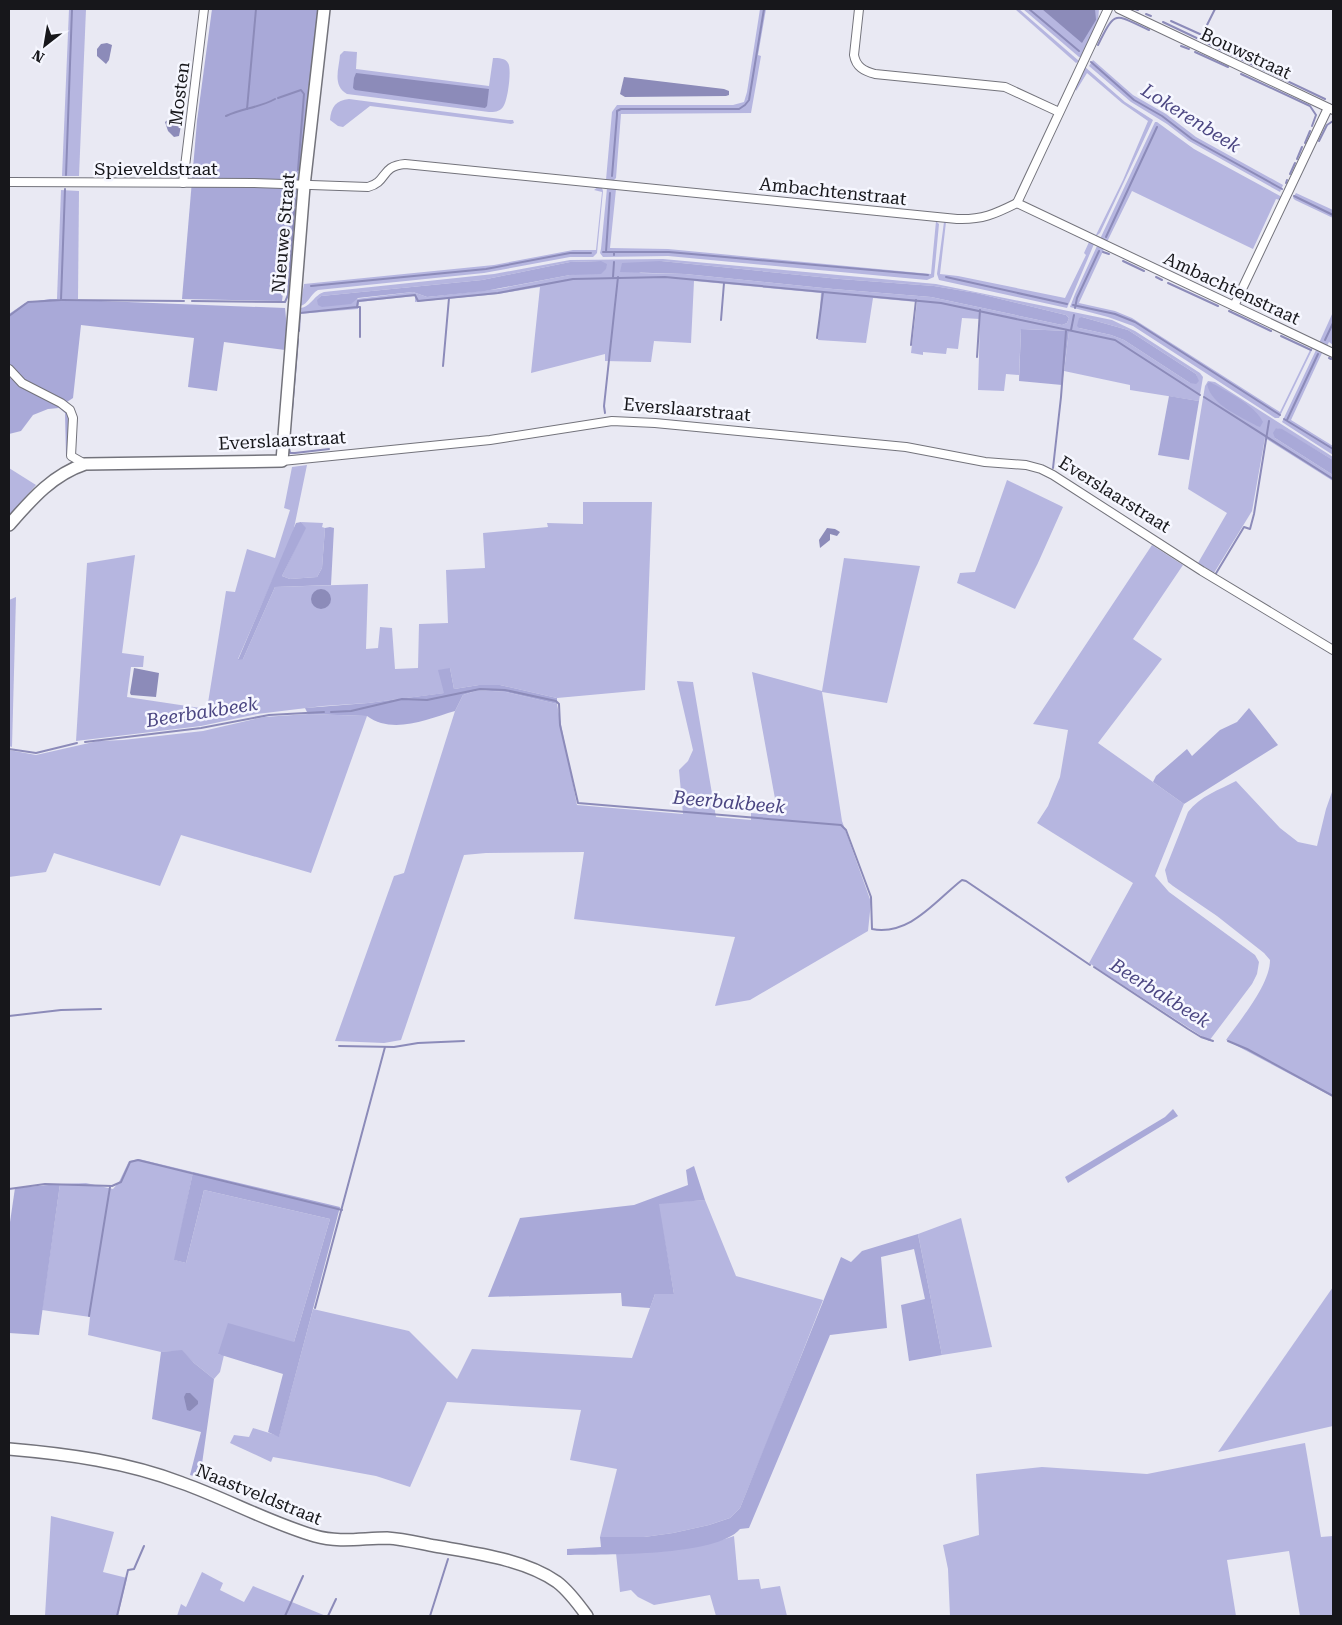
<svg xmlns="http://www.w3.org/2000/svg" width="1342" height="1625" viewBox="0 0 1342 1625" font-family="'Roboto Serif',serif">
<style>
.green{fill:#b6b6e0;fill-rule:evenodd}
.forest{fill:#a9a9d8}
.water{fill:#8c8bb9}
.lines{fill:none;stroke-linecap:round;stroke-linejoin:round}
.stream{stroke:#8c8bb9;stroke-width:2}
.street-casing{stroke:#73737b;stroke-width:10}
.secondary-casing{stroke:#73737b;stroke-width:14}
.street{stroke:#fff;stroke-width:8}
.secondary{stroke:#fff;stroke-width:11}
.labels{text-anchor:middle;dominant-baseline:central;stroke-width:5;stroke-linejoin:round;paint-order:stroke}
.street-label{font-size:18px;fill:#17171b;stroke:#f6f7ff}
.water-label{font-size:19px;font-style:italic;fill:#4b4682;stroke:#f6f7ff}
</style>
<rect width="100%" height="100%" fill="#e9e9f3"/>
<!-- green -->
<g class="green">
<polygon points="69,9 86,9 79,176 62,176"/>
<polygon points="760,9 766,9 758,55 761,56 751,113 621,114 616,178 614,180 606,180 612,112 617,105 733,105 744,102 747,92"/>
<polygon points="1015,9 1019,9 1079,61 1076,63"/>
<polygon points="1023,9 1099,9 1098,21 1081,57 1079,57"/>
<path d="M344,51L357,52L356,69L489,86L493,58C499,58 505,58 508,63C512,68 508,101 503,107C499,112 494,112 489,112L347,94C332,85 339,69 340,55Z"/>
<polygon points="1093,60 1133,95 1166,114 1196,137 1283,185 1280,192 1189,141 1167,124 1131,102 1089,66"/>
<polygon points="1085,67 1125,102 1153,120 1100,233 1095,237 1123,180 1148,121 1122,103 1087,73 1076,91 1075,88"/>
<path d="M349,99L508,120H513L514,123L511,124L370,106L343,127L338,126L330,120C331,107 336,100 349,99Z"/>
<polygon points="1155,122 1157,122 1194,149 1282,197 1280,200 1276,199 1253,249 1132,191 1107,242 1100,239"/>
<path d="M598,187L602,188L603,191L597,253L593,257H570L484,273L318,290C310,294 309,304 300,306L304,284L494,265L573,250H596L602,192L594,190Z"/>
<polygon points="607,188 616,189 610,248 668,249 931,274 936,221 939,224 934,277 927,280 668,256 603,257 600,253 601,249"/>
<polygon points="61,190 79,191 78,299 57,299"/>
<polygon points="1296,193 1333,210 1333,218 1295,200 1293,198"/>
<polygon points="944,222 946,222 940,274 958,276 1065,298 1086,255 1084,253 1089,242 1094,244 1067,308 939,280 937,274"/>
<polygon points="1097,246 1104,249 1079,303 1115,311 1132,318 1280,412 1311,348 1313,348 1279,418 1275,418 1133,326 1108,317 1070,307 1075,294"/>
<path d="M663,259L936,284L1112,320L1135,331L1200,373L1203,377L1199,401L1130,390V385L1064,371L1069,331L1021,329L1019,375L1006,374L1004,391L978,390L980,319L962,318L958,349L947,348L946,354L923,352V355L911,353L917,302L873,298L866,343L818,340L821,293L694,281L691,343L654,341L651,362L605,361V354L531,373L540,287L498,294L415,302V296L359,302L358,309L299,314L300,308C311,307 314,295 324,292L494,274L570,260ZM601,261L575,274L498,289L427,297L413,292L356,299L318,300L321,296L482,280L570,262ZM661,261L840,279L934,286L976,293L1066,315L1069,318L1067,323L1062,325L931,297L833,289L685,274L639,273ZM1082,317L1128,330L1196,374L1198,381L1190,383L1124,340L1111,335L1079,328Z"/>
<polygon points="1333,312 1333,345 1329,342 1327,346 1319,343"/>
<polygon points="1316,350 1322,353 1291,420 1333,446 1333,455 1282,422"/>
<polygon points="1208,381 1215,382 1333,457 1333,460 1282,430 1276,428 1275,438 1333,475 1333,481 1265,438 1252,511 1214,573 1198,563 1227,513 1188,489 1205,386"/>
<polygon points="307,465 293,533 238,659 243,659 275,587 368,584 366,649 378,648 380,627 392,628 395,669 418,668 419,624 448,623 446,570 485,568 483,533 548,527 547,523 583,524 583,502 652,502 645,690 557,698 500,685 479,685 454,689 450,668 445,693 368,703 323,706 257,714 201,726 76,741 87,563 135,555 122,653 144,656 143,667 131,667 127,697 207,709 226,591 235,592 247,549 275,558 290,510 284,508 292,467"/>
<polygon points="9,468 36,485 9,516"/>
<polygon points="1007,480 1063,507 1038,563 1015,609 957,583 960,573 975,572"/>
<polygon points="301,522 323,523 322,527 325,528 322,568 317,577 290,579 282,576 305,528"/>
<polygon points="1152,545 1183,565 1133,639 1162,659 1098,743 1184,804 1155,876 1169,892 1255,955 1259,962 1257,974 1252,984 1209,1041 1089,963 1133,883 1037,823 1048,806 1060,777 1068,730 1033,724"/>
<polygon points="844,558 920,566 887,703 822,692 842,821 871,902 868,931 750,1000 715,1006 735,937 574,919 584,852 486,853 464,855 401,1040 384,1043 335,1041 394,876 404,873 455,711 463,695 478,690 506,692 557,704 577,805 683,814 679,770 688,761 693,750 677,681 693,682 716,817 751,820 751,813 778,815 752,672 822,691"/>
<polygon points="16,597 12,747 9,746 9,600"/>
<polygon points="308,714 367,716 311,873 181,835 160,886 54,853 46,872 9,877 9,750 36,755 98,741 123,740 203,731 264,717"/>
<path d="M1236,781L1280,828L1298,842L1317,846L1326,809L1333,789V1097L1226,1040C1240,1020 1270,985 1270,960L1264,953L1217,916L1173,886L1168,882L1165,870L1188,812C1200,796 1219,790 1236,781Z"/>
<polygon points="139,1159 193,1172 175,1260 186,1263 204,1190 330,1219 294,1342 218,1354 224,1355 220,1372 214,1379 194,1363 182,1351 161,1352 88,1335 90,1317 42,1310 60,1184 86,1183 113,1189 119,1182 129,1161"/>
<polygon points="705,1200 736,1276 823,1300 770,1435 740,1508 730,1518 709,1525 673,1533 644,1537 600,1537 617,1469 570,1460 581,1410 447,1402 410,1487 376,1476 273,1457 271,1462 230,1443 234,1435 249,1437 253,1428 279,1436 313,1309 409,1331 457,1379 472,1349 632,1358 655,1294 674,1294 658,1203"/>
<polygon points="961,1218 992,1347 942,1355 918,1234"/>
<polygon points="1333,1287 1333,1426 1218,1452"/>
<polygon points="1305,1443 1321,1537 1333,1536 1333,1616 1300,1616 1289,1551 1227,1560 1236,1616 950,1616 948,1569 943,1545 979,1535 976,1474 1042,1467 1147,1474"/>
<polygon points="51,1516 114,1532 103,1572 127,1578 118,1616 45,1616"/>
<path d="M734,1536L738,1580L759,1579L761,1589L780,1586L787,1616H716L710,1595L654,1605L638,1597L631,1590L620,1592L616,1553C658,1552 694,1550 734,1536Z"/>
<polygon points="202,1572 223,1583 220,1590 244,1602 253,1586 326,1616 177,1616 181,1604 186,1607"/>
</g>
<!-- forest -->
<g class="forest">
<polygon points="212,9 322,9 282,301 182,299 197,121"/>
<polygon points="601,261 607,264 606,269 601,274 570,275 485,291 427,297 413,292 358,298 351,304 322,307 318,305 317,300 321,296 482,280 570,262"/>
<polygon points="661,261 840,279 934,286 976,293 1066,315 1069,318 1067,323 1062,325 931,297 833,289 685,274 620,272 622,263"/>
<polygon points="50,299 285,308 287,329 285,350 224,342 217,391 188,387 194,338 81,325 73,398 67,402 74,408 76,415 75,455 66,455 65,413 59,408 48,409 33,415 21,431 9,434 9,314 25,303"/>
<polygon points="1082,317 1128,330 1196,374 1199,381 1196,384 1190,383 1124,340 1111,335 1079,328 1077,326 1079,318"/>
<polygon points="1021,329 1069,331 1062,385 1019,381"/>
<path d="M1210,382C1226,391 1255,405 1263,422L1260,427L1257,426C1240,416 1211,405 1207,384Z"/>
<polygon points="1169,396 1199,401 1189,460 1158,455"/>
<polygon points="1276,428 1282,429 1333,460 1333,475 1275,438 1273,433"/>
<polygon points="301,522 306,528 282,576 290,579 317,577 322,568 325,528 330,527 334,528 331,585 275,587 243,659 238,660 296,523"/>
<path d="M450,668L454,689L479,685H500L557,698V704L506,692L478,690L463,695L455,711C427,719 393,735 367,716L308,714L305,708L368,703L444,693L438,670Z"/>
<polygon points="1249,708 1278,745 1184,804 1153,782 1156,776 1187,749 1192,756 1220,730 1237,722"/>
<polygon points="1173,1109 1178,1116 1068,1183 1065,1177 1165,1117"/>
<polygon points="694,1166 705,1200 659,1204 674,1294 655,1294 650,1308 622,1306 621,1293 488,1297 520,1218 634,1205 688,1185 686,1170"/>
<polygon points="193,1172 340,1207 279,1437 268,1432 283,1374 218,1354 228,1323 294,1342 330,1219 204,1190 186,1263 174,1260"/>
<polygon points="60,1184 39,1335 9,1333 9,1229 15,1188"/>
<path d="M918,1234L942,1355L909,1361L901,1305L925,1299L914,1249L881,1257L887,1328L830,1335L749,1528L740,1529C716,1557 605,1554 567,1555V1549L601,1547L600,1537H644L673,1533L709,1525L730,1518L740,1508L841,1257L851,1262L862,1251Z"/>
<polygon points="182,1350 194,1363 214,1379 200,1478 190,1475 201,1432 152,1419 161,1352"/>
</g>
<!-- water -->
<g class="water">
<polygon points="1042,9 1095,9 1096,20 1082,43"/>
<polygon points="107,43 112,45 109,60 106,64 97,56 97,49 101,44"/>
<polygon points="356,73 489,89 487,106 485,108 355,90 353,88 354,78"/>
<polygon points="624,77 724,89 729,91 729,95 726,96 625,97 620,94"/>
<polygon points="176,118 182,121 179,136 174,137 168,131 165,122 169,119"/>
<polygon points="827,528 835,529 840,532 837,536 830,534 830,540 820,548 819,540"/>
<circle cx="321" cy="599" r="10"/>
<polygon points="134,668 159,673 156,697 131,695 130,693"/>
<polygon points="186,1393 190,1393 198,1401 198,1404 190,1411 187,1410 184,1397"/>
</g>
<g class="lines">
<!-- stream -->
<g class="stream">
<polyline points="1029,9 1079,51"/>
<polyline points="1135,9 1138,10"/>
<polyline points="1146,14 1151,16"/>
<polyline points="1171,21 1202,35 1215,9"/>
<polyline points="1163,22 1325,99"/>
<path d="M1098,45C1116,9 1114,14 1149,30"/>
<polyline points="1181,46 1189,49"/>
<polyline points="1195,52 1228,67"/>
<polyline points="1091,62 1134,100 1162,116 1192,139 1282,189"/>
<polyline points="1241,74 1310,106 1316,115 1312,126"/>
<polyline points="278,98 301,90 304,94 298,170"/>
<polyline points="247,109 256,9"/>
<path d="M226,116C242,108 259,108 275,99"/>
<polyline points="1319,141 1327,125 1333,121"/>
<polyline points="1305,143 1310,131"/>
<polyline points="1297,159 1302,147"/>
<polyline points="1290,174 1295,163"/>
<polyline points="66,175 72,9"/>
<polyline points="612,176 617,115 617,111 621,109 739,109 745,105 749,100 764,9"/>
<polyline points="1286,183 1287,180"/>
<polyline points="1294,196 1333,215"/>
<polyline points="1106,237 1157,127"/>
<polyline points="603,252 613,252"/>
<polyline points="606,252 610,193"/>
<polyline points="1103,252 1109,254"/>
<polyline points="614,255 614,252 669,252 928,275"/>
<polyline points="1123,261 1144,271"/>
<polyline points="613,277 614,262"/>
<polyline points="946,277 1067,304"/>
<polyline points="1156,277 1162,280"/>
<polyline points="1168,283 1218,306"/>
<polyline points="311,286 486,269 570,253 591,253"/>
<polyline points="62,300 184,301"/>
<polyline points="192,301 285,302 288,295 295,200"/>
<polyline points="1073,305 1115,314 1135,322 1280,415"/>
<polyline points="357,307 360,307 360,337"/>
<polyline points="1075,308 1077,298 1099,251"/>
<polyline points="1229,311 1271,331"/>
<polyline points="9,316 28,302 61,300 65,189"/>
<polyline points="721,320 724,283"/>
<polyline points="1071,330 1074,315"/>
<polyline points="299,331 300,313 357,307 358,301 415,295 418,301 498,293 573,279 665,277 941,303 1115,340 1200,395"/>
<polyline points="1281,336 1311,350"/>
<polyline points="817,338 823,292"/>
<polyline points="1325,340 1333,323"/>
<polyline points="911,345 916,300"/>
<polyline points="977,357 980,310"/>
<polyline points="1329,358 1331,359"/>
<polyline points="443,366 449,298"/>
<polyline points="1204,397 1333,479"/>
<polyline points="292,411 298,339"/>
<polyline points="605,413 604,406 618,277"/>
<polyline points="1284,419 1333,449"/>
<polyline points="1287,420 1318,354"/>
<polyline points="289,448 290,453 295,453 329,449"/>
<polyline points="1053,468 1061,397 1066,331"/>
<polyline points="1215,575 1244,527 1250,529 1254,514 1269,421"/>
<path d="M331,712L351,711L402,699L427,700L480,689L505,690L556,701L559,704L560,725L578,803L841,825L846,830L871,897L872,929C910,936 935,901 962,880L966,881L1090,965"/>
<polyline points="85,742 201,728 269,715 324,712"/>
<polyline points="9,749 36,753 77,743"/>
<polyline points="1094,967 1188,1029 1201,1037 1213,1041"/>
<polyline points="9,1016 61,1010 101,1009"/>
<polyline points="1228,1041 1247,1049 1333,1096"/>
<polyline points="339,1046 394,1047 418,1043 464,1041"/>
<polyline points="9,1189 45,1184 112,1186 121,1182 130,1162 138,1160 342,1210"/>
<polyline points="315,1308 385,1047"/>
<polyline points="89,1316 110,1187"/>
<polyline points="117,1616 128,1570 134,1569 144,1546"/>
<polyline points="285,1616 303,1576"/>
<polyline points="328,1616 336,1599"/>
<polyline points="430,1616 448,1559"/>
</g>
<defs>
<g id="street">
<path d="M859,9L854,55C856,67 864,71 875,74L1005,87L1059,112"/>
<polyline points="1119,9 1333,110"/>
<path d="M9,182L254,183L368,187C388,182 380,166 405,164L957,219C982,220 995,214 1017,203"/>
<polyline points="183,183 204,9"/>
<polyline points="1017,203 1333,353"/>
<polyline points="1017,203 1108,9"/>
<polyline points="1234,306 1328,108"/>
<polyline points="9,369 22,383 61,403 70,410 73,418 71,456 85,464"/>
<polyline points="282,461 490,440 612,421 655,423 906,447 985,462 1026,465 1041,469 1053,475 1202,571 1333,650"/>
</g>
<g id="secondary">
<path d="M9,525C31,500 52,475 85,464L282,461L304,186L324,9"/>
<path d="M9,1449C68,1454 127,1462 182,1483C227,1499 270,1523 315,1536C339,1543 363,1538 387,1538C403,1539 419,1543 435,1546C474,1553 524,1559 557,1582C569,1591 579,1605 587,1616"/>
</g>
</defs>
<!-- street casing -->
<use href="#street" class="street-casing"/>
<!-- secondary casing -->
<use href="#secondary" class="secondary-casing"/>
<!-- street -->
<use href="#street" class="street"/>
<!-- secondary -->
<use href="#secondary" class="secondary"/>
</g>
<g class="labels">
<!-- street labels -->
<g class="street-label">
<text transform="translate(1246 53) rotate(25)">Bouwstraat</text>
<text transform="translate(179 94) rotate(-83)">Mosten</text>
<text x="156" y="168">Spieveldstraat</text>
<text transform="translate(833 191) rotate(6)">Ambachtenstraat</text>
<text transform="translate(283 233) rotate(-85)">Nieuwe Straat</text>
<text transform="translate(1232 288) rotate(25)">Ambachtenstraat</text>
<text transform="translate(687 409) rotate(5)">Everslaarstraat</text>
<text transform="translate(282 440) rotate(-3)">Everslaarstraat</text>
<text transform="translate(1115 494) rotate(32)">Everslaarstraat</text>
<text transform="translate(259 1494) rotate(22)">Naastveldstraat</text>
</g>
<!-- water labels -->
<g class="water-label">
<text transform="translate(1191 118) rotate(32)">Lokerenbeek</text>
<text transform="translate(202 712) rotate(-9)">Beerbakbeek</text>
<text transform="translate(729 802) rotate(5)">Beerbakbeek</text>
<text transform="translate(1160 993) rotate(32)">Beerbakbeek</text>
</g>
</g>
<!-- border -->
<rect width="1342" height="1625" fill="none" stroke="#17171b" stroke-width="20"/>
<!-- north arrow -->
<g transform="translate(45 45) rotate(211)" stroke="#f6f7ff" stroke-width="4" paint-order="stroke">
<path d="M0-4L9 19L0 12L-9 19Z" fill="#17171b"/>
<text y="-8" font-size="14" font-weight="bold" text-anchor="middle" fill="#17171b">N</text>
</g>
</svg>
